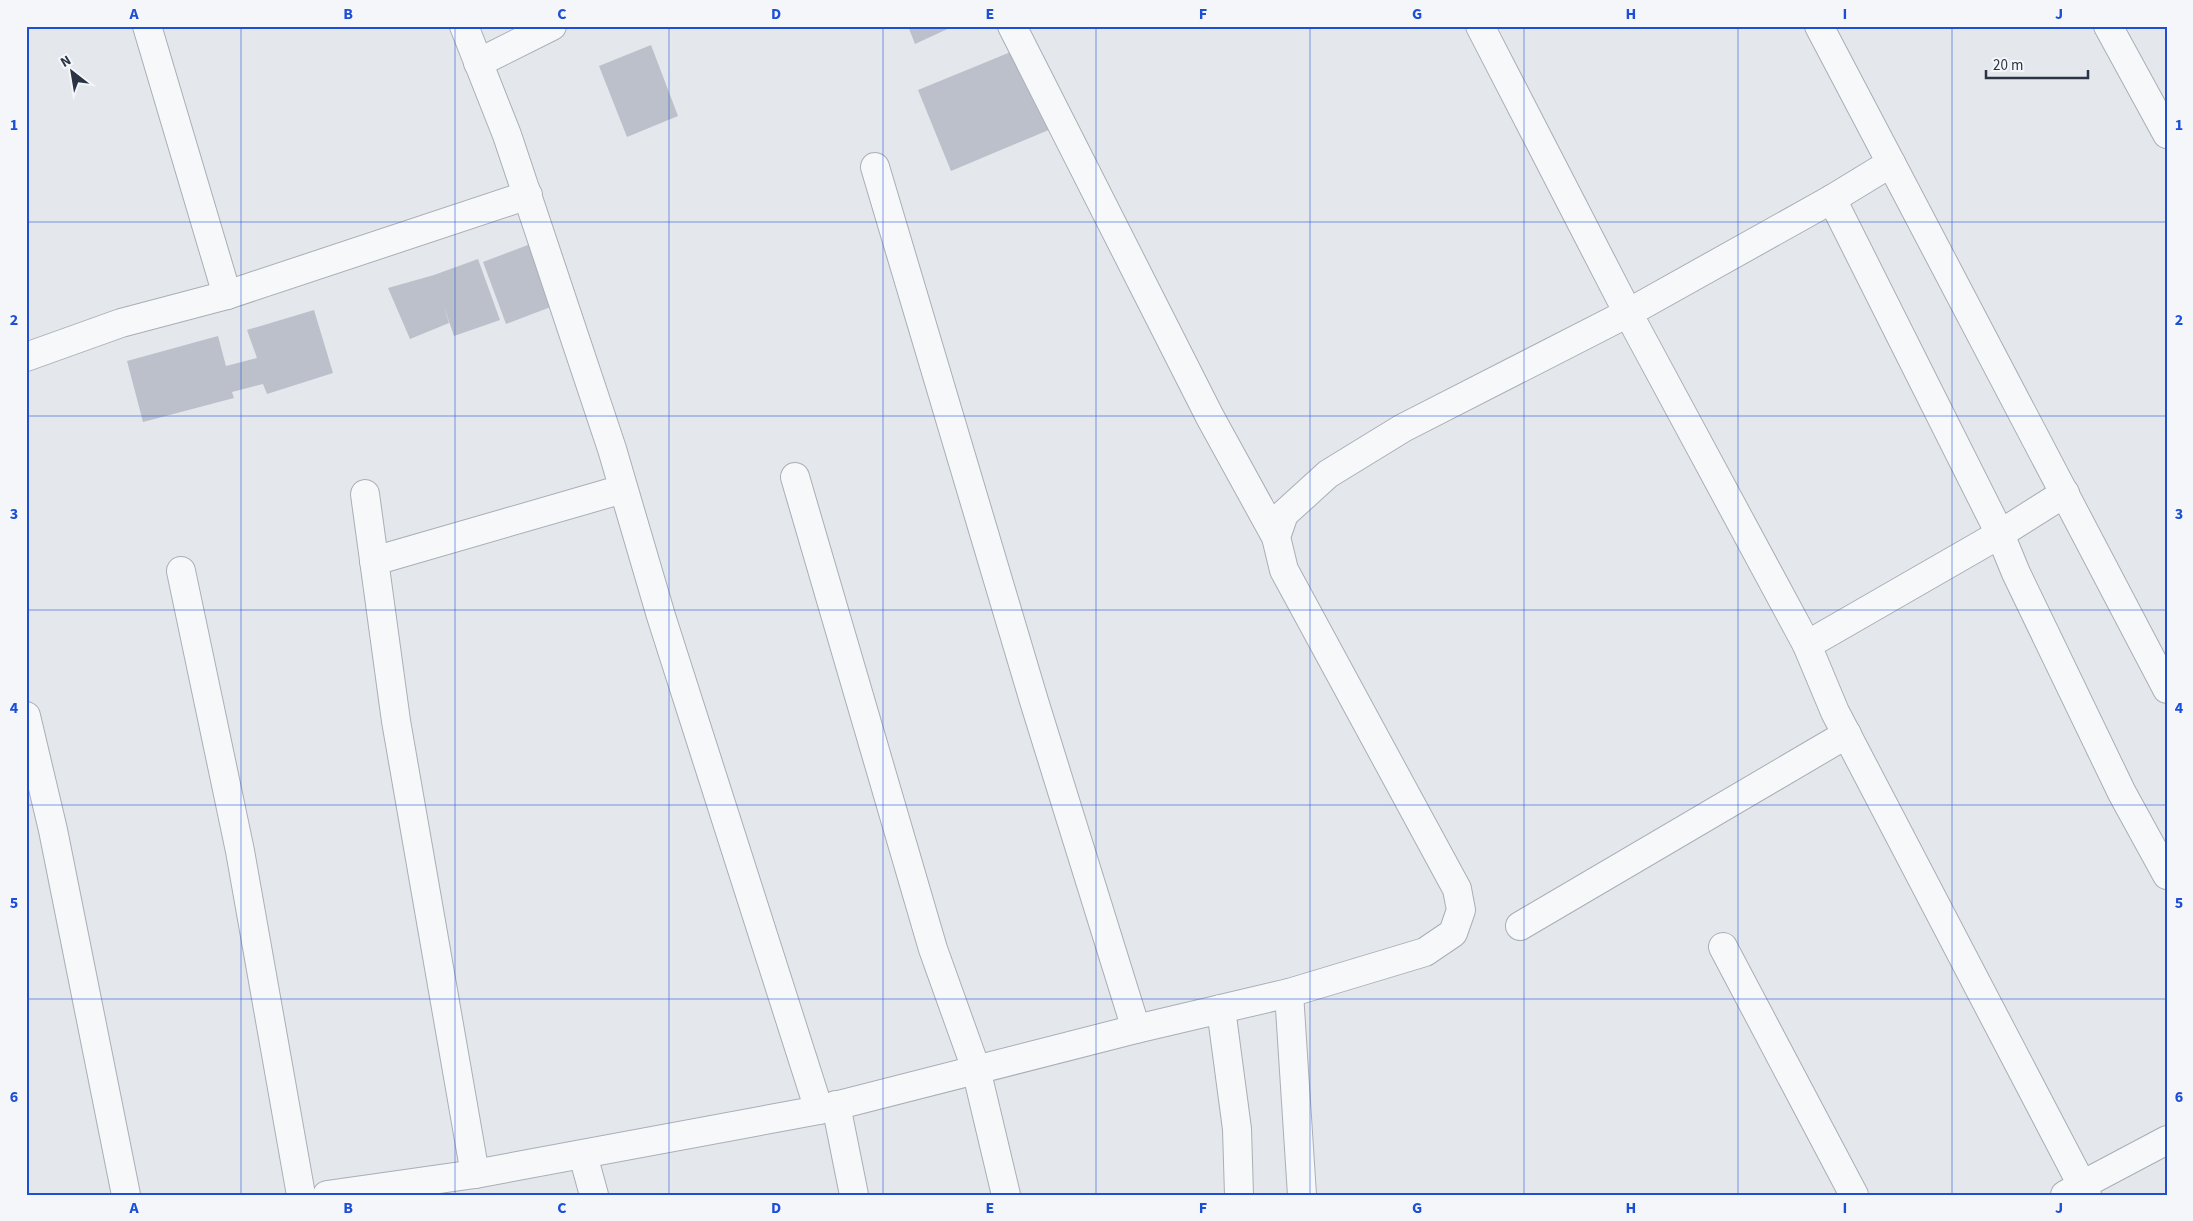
<svg xmlns="http://www.w3.org/2000/svg" width="2193" height="1221" viewBox="0 0 2193 1221" font-family="'Source Sans 3',sans-serif">
<style>
.building{fill:#bbc0ca}
.lines{fill:none;stroke-linecap:round;stroke-linejoin:round}
.minor-casing{stroke:#a9aeb7;stroke-width:30}
.minor{stroke:#f7f8fa;stroke-width:28}
.grid{fill:none;stroke:#1d4ed8;stroke-width:1;stroke-opacity:0.55}
.neatline{fill:none;stroke:#1d4ed8;stroke-width:2}
.grid-label{font-size:16px;text-anchor:middle;font-weight:bold;fill:#1d4ed8}
</style>
<rect width="100%" height="100%" fill="#e4e7ec"/>
<!-- building -->
<g class="building">
<polygon points="908,26 954,26 915,44"/>
<polygon points="651,45 678,116 627,137 599,66"/>
<polygon points="1018,49 1051,129 951,171 918,90"/>
<polygon points="533,243 556,305 506,324 483,262"/>
<polygon points="478,259 500,320 454,336 443,304 449,323 410,339 388,288 434,275"/>
<polygon points="314,310 333,373 267,394 263,384 232,392 234,398 143,422 127,361 218,336 226,366 257,358 247,330"/>
</g>
<g class="lines">
<defs>
<g id="minor">
<polyline points="147,26 227,295"/>
<polyline points="464,26 507,135 612,449 661,616 819,1110"/>
<polyline points="1012,26 1210,417 1276,537"/>
<polyline points="1480,26 1628,313 1807,645 1835,712 2082,1185 2065,1195"/>
<polyline points="1819,26 1891,163"/>
<polyline points="2108,26 2167,134"/>
<polyline points="478,63 552,26"/>
<polyline points="875,167 1034,701 1136,1029"/>
<polyline points="1832,199 2000,534 2016,573 2122,793 2167,875"/>
<polyline points="26,357 121,323 227,295 528,195"/>
<polyline points="795,477 933,949 976,1069 1006,1195"/>
<polyline points="365,494 396,721 475,1174"/>
<polyline points="374,561 623,489"/>
<polyline points="181,571 240,851 301,1195"/>
<polyline points="1807,645 2000,534 2065,493"/>
<polyline points="26,716 53,830 126,1195"/>
<polyline points="1520,926 1847,734"/>
<polyline points="1723,947 1854,1195"/>
<polyline points="1289,993 1302,1195"/>
<polyline points="1221,1009 1237,1129 1239,1195"/>
<polyline points="836,1105 854,1195"/>
<polyline points="583,1155 594,1195"/>
<polyline points="327,1195 475,1174 819,1110 1136,1029 1289,993 1425,952 1453,933 1461,910 1457,889 1284,570 1276,537 1284,514 1328,474 1403,428 1628,313 1832,199 1891,163 2167,689"/>
<polyline points="2087,1195 2082,1185 2167,1140"/>
</g>
</defs>
<!-- minor casing -->
<use href="#minor" class="minor-casing"/>
<!-- minor -->
<use href="#minor" class="minor"/>
</g>
<!-- grid -->
<path class="grid" d="M241,26V1195M455,26V1195M669,26V1195M883,26V1195M1096,26V1195M1310,26V1195M1524,26V1195M1738,26V1195M1952,26V1195M26,222H2167M26,416H2167M26,610H2167M26,805H2167M26,999H2167"/>
<!-- border -->
<rect width="2193" height="1221" fill="none" stroke="#f4f6f9" stroke-width="55"/>
<!-- north arrow -->
<g transform="translate(72 72) rotate(329)" stroke="#f4f6f9" stroke-width="4" paint-order="stroke">
<path d="M0-4L9 19L0 12L-9 19Z" fill="#2b3445"/>
<text y="-8" font-size="14" font-weight="bold" text-anchor="middle" fill="#2b3445">N</text>
</g>
<!-- scale -->
<path d="M1986 70v8h102v-8" fill="none" stroke="#2b3445" stroke-width="2.5"/>
<text x="1993" y="70" font-size="15" fill="#2b3445" stroke="#f4f6f9" stroke-width="4" paint-order="stroke">20 m</text>
<rect x="28" y="28" width="2138" height="1166" class="neatline"/>
<g class="grid-label">
<text x="134" y="19">A</text>
<text x="348" y="19">B</text>
<text x="562" y="19">C</text>
<text x="776" y="19">D</text>
<text x="990" y="19">E</text>
<text x="1203" y="19">F</text>
<text x="1417" y="19">G</text>
<text x="1631" y="19">H</text>
<text x="1845" y="19">I</text>
<text x="2059" y="19">J</text>
<text x="14" y="130">1</text>
<text x="2179" y="130">1</text>
<text x="14" y="325">2</text>
<text x="2179" y="325">2</text>
<text x="14" y="519">3</text>
<text x="2179" y="519">3</text>
<text x="14" y="713">4</text>
<text x="2179" y="713">4</text>
<text x="14" y="908">5</text>
<text x="2179" y="908">5</text>
<text x="14" y="1102">6</text>
<text x="2179" y="1102">6</text>
<text x="134" y="1213">A</text>
<text x="348" y="1213">B</text>
<text x="562" y="1213">C</text>
<text x="776" y="1213">D</text>
<text x="990" y="1213">E</text>
<text x="1203" y="1213">F</text>
<text x="1417" y="1213">G</text>
<text x="1631" y="1213">H</text>
<text x="1845" y="1213">I</text>
<text x="2059" y="1213">J</text>
</g>
</svg>
